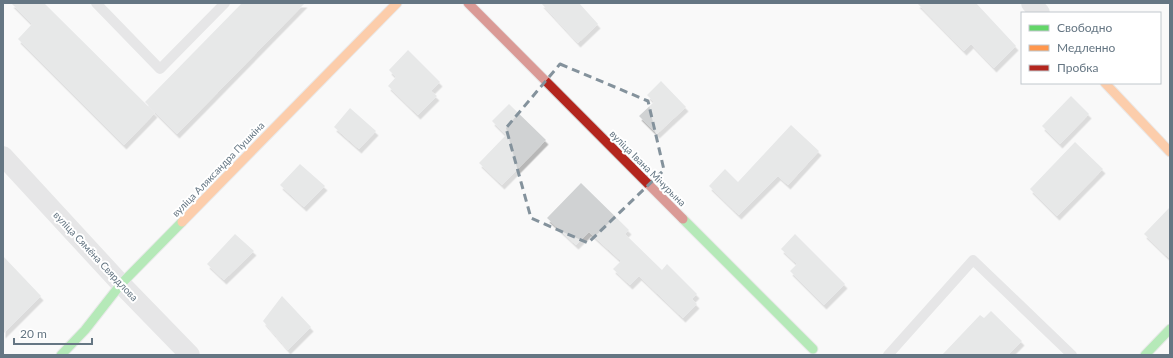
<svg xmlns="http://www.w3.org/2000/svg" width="1173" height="358" viewBox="0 0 1173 358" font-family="Lato,sans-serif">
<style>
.building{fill:#d0d2d3;filter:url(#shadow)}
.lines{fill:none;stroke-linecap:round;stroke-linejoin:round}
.fast-casing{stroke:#d5d6d7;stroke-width:11}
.slow-casing{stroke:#d5d6d7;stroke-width:11}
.jam-casing{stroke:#d5d6d7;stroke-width:11}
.lane{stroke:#cecfd0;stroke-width:10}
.street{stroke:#cecfd0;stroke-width:20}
.fast{stroke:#63d668;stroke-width:9}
.slow{stroke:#ff974d;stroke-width:9}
.jam{stroke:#b3261e;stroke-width:9}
.marked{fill:none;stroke:#84929c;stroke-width:3;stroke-dasharray:8 5;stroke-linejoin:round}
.labels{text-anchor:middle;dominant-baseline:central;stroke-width:4;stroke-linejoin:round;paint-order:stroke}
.street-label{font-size:10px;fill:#657683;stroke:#fff}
</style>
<defs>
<filter id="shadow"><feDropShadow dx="2.5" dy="4.5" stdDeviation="0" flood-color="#0004"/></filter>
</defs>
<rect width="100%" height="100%" fill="#f9f9f9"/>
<!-- building -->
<g class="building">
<polygon points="11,3 44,3 155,113 124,145 18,39 32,24"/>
<polygon points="242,3 305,3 177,134 145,102"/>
<polygon points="541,3 579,3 598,24 578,43"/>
<polygon points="917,3 976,3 1016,46 994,68 971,44 964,51"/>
<polygon points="408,50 440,82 431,91 437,96 418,115 388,86 396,77 389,70"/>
<polygon points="661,81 686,107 657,134 639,116 654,102 647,95"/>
<polygon points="1071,96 1089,114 1060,144 1042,126"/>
<polygon points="509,104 546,140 502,185 479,163 506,135 492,121"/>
<polygon points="350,108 376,131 359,149 334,127"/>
<polygon points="791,125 819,151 788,185 778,176 739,215 709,186 725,169 738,182"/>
<polygon points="1075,142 1103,169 1057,216 1030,189"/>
<polygon points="300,164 325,186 304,207 280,185"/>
<polygon points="581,183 629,230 625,234 662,270 667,264 697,294 692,299 697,304 683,318 639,276 630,285 613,269 621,261 589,232 576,245 547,218"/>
<polygon points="1170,207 1170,259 1144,234"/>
<polygon points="235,234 254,251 224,280 207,264"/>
<polygon points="795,234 845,284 824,305 790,271 797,264 781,249"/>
<polygon points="3,256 41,296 3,334"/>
<polygon points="282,296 311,327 288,350 263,321"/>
<polygon points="991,311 1022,341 1008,355 942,355 980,315 984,318"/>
</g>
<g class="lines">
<defs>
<g id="fast">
<polyline points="683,219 813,349"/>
<polyline points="61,355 85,330 121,284 182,222"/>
<polyline points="1145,355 1170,329"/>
</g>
<g id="slow">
<polyline points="1105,83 1170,152"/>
<polyline points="182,222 397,3"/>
</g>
<polyline id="jam" points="468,3 683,219"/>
</defs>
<!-- fast casing -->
<use href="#fast" class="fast-casing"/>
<!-- slow casing -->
<use href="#slow" class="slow-casing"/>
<!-- jam casing -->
<use href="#jam" class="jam-casing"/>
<!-- lane -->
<g class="lane">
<polyline points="96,3 160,69 225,3"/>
<polyline points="888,355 973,260 1072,355"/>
</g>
<!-- street -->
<g class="street">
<polyline points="1031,3 1040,13"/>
<polyline points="3,156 121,284 190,355"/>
</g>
<!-- fast -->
<use href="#fast" class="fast"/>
<!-- slow -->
<use href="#slow" class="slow"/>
<!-- jam -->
<use href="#jam" class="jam"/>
</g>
<!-- marked area -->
<path d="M0 0H1173V358H0ZM560,64L648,101L664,170L588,243L531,218L506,128Z" fill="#f9f9f9" fill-opacity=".55" fill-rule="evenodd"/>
<path class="marked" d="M560,64L648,101L664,170L588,243L531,218L506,128Z"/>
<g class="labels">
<!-- street labels -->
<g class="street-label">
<text transform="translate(648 168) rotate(45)">вуліца Івана Мічурына</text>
<text transform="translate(218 169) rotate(-46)">вуліца Аляксандра Пушкіна</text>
<text transform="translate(96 256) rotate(47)">вуліца Сямёна Свярдлова</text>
</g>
</g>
<!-- border -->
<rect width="1173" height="358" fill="none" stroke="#657683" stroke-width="8"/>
<!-- legend -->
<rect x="1021" y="12" width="140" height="72" fill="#ffffff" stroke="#c1c8cd"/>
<rect x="1029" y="25" width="20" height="6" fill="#63d668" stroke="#c1c8cd"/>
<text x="1057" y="32" font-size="12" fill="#657683">Свободно</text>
<rect x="1029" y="45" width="20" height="6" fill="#ff974d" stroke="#c1c8cd"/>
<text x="1057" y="52" font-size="12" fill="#657683">Медленно</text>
<rect x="1029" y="65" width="20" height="6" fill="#b3261e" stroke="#c1c8cd"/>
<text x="1057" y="72" font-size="12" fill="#657683">Пробка</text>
<!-- scale -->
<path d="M14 338v6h78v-6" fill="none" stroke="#657683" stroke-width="2"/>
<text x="20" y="338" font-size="12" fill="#657683" stroke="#ffffff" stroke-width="3" paint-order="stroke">20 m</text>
</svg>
